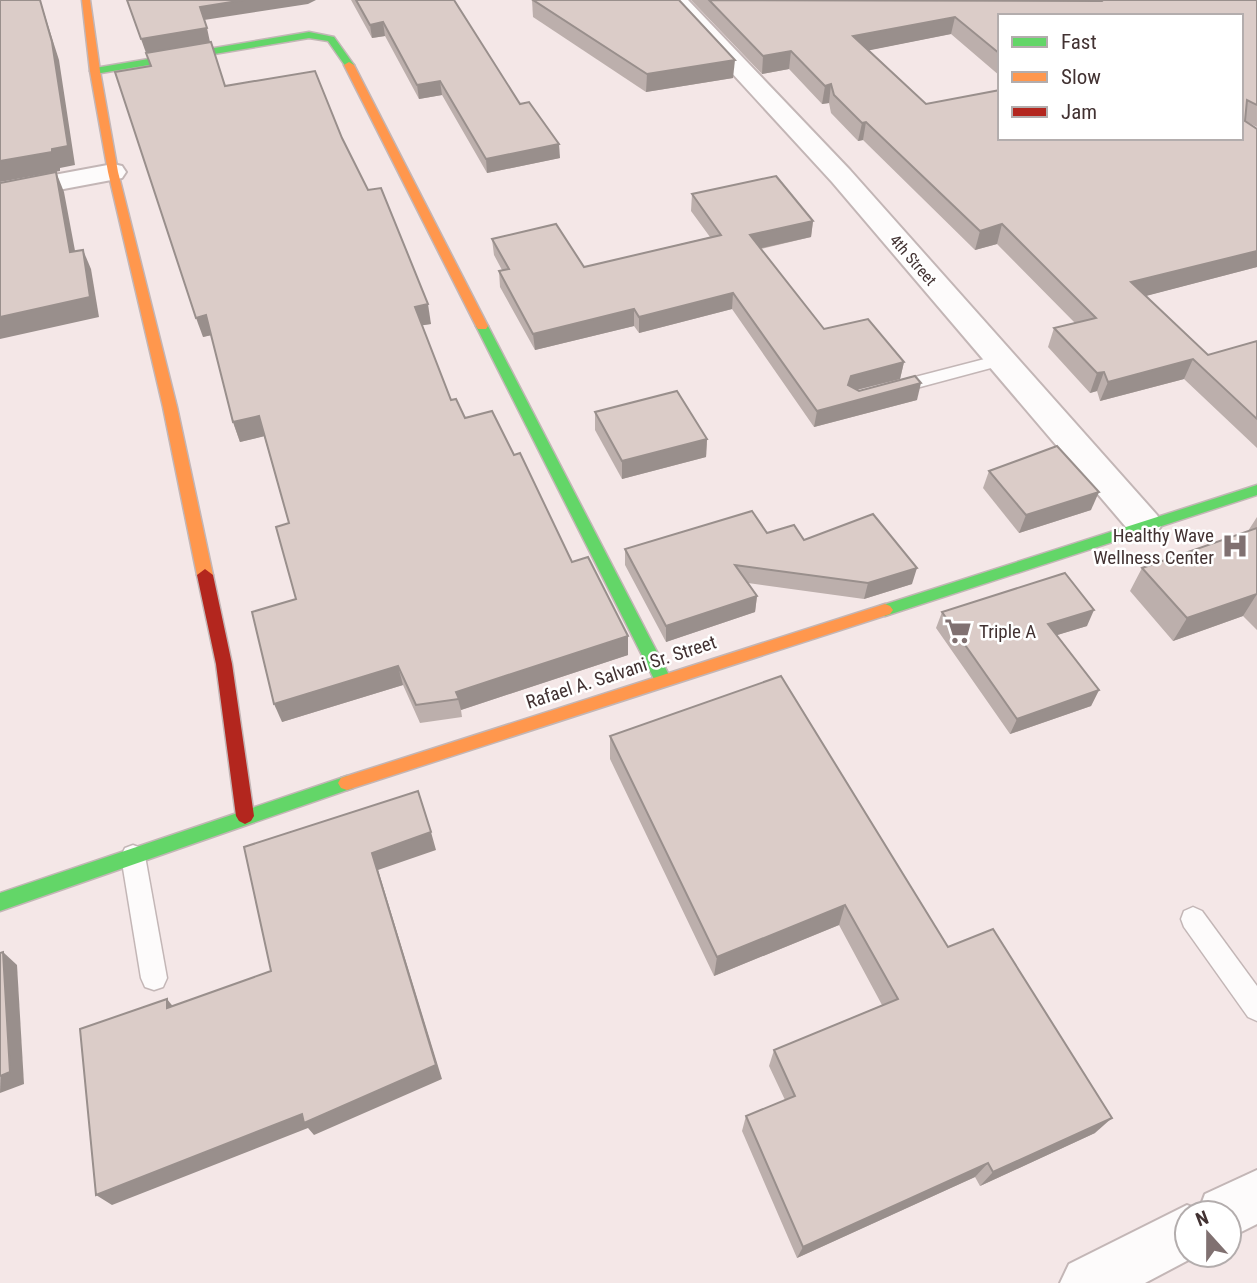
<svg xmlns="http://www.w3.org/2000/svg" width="1257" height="1283" viewBox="0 0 1257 1283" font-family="'Roboto Condensed',sans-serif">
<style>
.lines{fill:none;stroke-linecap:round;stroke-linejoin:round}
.lane-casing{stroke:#c3b6b6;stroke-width:3}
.street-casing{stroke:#c3b6b6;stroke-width:4}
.fast-casing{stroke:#c3b6b6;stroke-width:3}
.slow-casing{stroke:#c3b6b6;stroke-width:3}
.jam-casing{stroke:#c3b6b6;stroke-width:3}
.lane{fill:#fdfbfb;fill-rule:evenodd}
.street{fill:#fdfbfb;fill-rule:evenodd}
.fast{fill:#63d668;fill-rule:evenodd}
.slow{fill:#ff974d;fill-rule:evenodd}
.jam{fill:#b3261e;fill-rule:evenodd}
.wall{fill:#bcafac;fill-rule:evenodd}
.shaded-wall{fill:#998f8c}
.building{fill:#dbccc8;stroke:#998f8c;stroke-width:2;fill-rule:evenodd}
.labels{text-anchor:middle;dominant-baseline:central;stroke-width:5;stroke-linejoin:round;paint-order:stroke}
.far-street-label{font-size:16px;fill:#423232;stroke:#fff}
.poi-label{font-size:19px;fill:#423232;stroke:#fff;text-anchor:end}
.street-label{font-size:19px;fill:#423232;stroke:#fff}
</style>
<rect width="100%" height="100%" fill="#f4e7e7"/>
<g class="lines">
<defs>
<g id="lane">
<polygon points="1000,355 1006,356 1009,360 1006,364 894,394 885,388 888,384"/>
<polygon points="133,845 141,848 145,856 167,978 163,987 154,990 145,987 141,978 121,856 125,848"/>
<polygon points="1193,907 1202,911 1257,986 1257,1021 1248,1017 1184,927 1181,919 1184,911"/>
</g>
<g id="street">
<polygon points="665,0 688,0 850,170 1157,515 1162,524 1157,533 1144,537 1131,533 832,182"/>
<polygon points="113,164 122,166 126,172 122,178 0,201 0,185"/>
<polygon points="1257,1170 1257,1224 1229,1238 1229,1213 1187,1213 1187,1255 1198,1255 1145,1283 1060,1283 1069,1264 1187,1205 1199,1210 1205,1194"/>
</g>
<g id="fast">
<polygon points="309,32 334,37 354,65 352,67 346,67 328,41 309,38 95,74 90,71 95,68"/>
<polygon points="482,322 488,326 669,675 671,680 669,685 657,685 476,326"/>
<polygon points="1257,485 1257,495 885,616 877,610 880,606"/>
<polygon points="347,776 353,778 356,783 353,788 0,911 0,893"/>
</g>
<g id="slow">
<polygon points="82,0 90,0 100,71 118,172 177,407 213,575 205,581 197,575 163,407 108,172 90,71"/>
<polygon points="349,62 354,65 488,326 486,329 478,329 476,326 344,65"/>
<polygon points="885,604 890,606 893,610 890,614 347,790 341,788 338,783 341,778 347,776"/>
</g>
<polygon id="jam" points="205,569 213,575 232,664 254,816 251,821 245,824 239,821 236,816 216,664 197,575"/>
</defs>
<!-- lane casing -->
<use href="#lane" class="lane-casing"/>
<!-- street casing -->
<use href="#street" class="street-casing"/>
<!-- fast casing -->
<use href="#fast" class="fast-casing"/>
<!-- slow casing -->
<use href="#slow" class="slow-casing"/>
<!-- jam casing -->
<use href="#jam" class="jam-casing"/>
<!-- lane -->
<use href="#lane" class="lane"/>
<!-- street -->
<use href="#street" class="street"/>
<!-- fast -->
<use href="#fast" class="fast"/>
<!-- slow -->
<use href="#slow" class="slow"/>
<!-- jam -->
<use href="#jam" class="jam"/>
</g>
<!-- wall -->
<g class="wall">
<polygon points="351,0 454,0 520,104 560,158 487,173 442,95 419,99 385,36 372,38"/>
<polygon points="532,0 679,0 733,78 646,92 533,17"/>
<path d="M691,0H1257V127L1245,121L1257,129V267L1145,296L1208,355L1257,341V448L1184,379L1100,401L1097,391L1090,393L1048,347L1054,328L1075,323L997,244L975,250L863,140L858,141L831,113L829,103L822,104L789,69L762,74ZM1000,16L1241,138L926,104L869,50L951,34L1000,76Z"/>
<polygon points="225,86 342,138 431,324 422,325 451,400 465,418 514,455 572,562 628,655 461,710 462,717 420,723 403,685 282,722 296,599 289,523 264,436 240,442 233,422 211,335 203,337"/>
<polygon points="692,194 813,221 811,237 761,249 824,329 904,362 900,379 857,390 917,400 814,427 732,309 639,333 634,326 535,350 500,287 499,271 502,270 494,255 492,239 584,267 710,237 691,211"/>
<polygon points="595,412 707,439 706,457 622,479 595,430"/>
<polygon points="989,471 1091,510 1019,533 983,488"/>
<polygon points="1257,517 1257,630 1243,616 1173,641 1130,591 1142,568 1248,531"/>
<polygon points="767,533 804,540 912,584 864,599 748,583 757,596 755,612 666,642 625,565 625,549"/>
<polygon points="942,612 1087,626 1057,635 1099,690 1091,706 1010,734 936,628"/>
<polygon points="610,736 948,947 1095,1133 980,1186 975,1177 797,1258 742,1131 746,1116 785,1100 769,1066 774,1050 882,1005 839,925 714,976 610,759"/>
</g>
<!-- shaded-wall -->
<g class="shaded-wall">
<polygon points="40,0 59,60 75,165 60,168 60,171 0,182 0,161 52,149"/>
<polygon points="244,0 316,0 308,4 204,20 200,7"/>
<polygon points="955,17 951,34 851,54 853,36"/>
<polygon points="383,22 385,36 372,38 370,25"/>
<polygon points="207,28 210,42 146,53 141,39"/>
<polygon points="791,51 789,69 762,74 763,56"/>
<polygon points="735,60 733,78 646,92 647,74"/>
<polygon points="440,81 442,95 419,99 417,85"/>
<polygon points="831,84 829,103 822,104 825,86"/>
<polygon points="866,122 863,140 858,141 862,123"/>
<polygon points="559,144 560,158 487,173 486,159"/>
<polygon points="56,172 64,192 79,272 70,252"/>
<polygon points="813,221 811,237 749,251 750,235"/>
<polygon points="1002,224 997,244 975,250 980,231"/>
<polygon points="83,250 91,269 99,317 0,339 0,317"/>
<polygon points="1257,251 1257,267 1123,302 1131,282"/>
<polygon points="733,293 732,309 639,333 639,317"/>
<polygon points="428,304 431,324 418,326 415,307"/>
<polygon points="634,309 634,326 535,350 533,334"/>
<polygon points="206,315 212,335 203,337 196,318"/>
<polygon points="1193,359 1184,379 1100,401 1108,382"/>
<polygon points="904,362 900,379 848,392 848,385 851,376"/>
<polygon points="1104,372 1097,391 1090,393 1097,373"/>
<polygon points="921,383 917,400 814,427 817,411"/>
<polygon points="259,416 265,436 240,442 233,422"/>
<polygon points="707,439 706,457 622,479 622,461"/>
<polygon points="1099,492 1091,510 1019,533 1026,515"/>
<polygon points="917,568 912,584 864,599 868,583"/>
<polygon points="1257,594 1243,616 1173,641 1187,618"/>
<polygon points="757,596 755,612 666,642 666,626"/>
<polygon points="1094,610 1087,626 1041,640 1048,624"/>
<polygon points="628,636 628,655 461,710 456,692"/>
<polygon points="398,666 403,685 282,722 274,704"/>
<polygon points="1099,690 1091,706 1010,734 1017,719"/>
<polygon points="431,832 436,850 378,870 442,1079 314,1135 308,1128 112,1205 96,1195 372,853"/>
<polygon points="845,905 839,925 714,976 717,957"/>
<polygon points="3,952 17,965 24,1084 0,1093"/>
<polygon points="167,999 179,1014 167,1008"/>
<polygon points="1112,1118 1095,1133 980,1186 993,1172"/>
<polygon points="988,1163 975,1177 797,1258 803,1247"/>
</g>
<!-- building -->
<g class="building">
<polygon points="0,0 40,0 52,42 68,146 52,149 52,152 0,161"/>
<polygon points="127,0 244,0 200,7 207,28 141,39"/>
<polygon points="356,0 454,0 520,104 529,102 559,144 486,159 440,81 417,85 383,22 370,25"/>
<polygon points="533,0 679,0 735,60 647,74"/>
<path d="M709,0L1102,1L1103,0H1257V105L1247,100L1245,121L1257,129V251L1131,282L1208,355L1257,341V419L1193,359L1108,382L1104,372L1097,373L1054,328L1096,318L1002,224L980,231L866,122L862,123L834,95L831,84L825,86L791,51L763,56ZM1000,16H1241V138H1000V90L926,104L853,36L955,17L1000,54Z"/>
<polygon points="211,42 225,86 315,71 342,138 368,190 381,188 428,304 415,307 451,400 456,399 465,418 492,411 514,455 520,453 572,562 588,557 628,636 456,692 459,699 416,705 398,666 274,704 252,612 296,599 276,527 289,523 259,416 233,422 206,315 196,318 115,72 151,66 146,53"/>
<polygon points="56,172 70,252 83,250 90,297 0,317 0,183"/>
<polygon points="776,176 813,221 750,235 824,329 868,319 904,362 851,376 848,385 859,391 915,376 921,383 817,411 733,293 639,317 634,309 533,334 499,271 509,269 492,239 556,224 584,267 721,235 692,194"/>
<polygon points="677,391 707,439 622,461 595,412"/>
<polygon points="1057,446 1099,492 1026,515 989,471"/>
<polygon points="752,511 767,533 794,525 804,540 873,514 917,568 868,583 735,565 757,596 666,626 625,549"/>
<polygon points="1257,528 1257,594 1187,618 1142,568"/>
<polygon points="1065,573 1094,610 1048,624 1099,690 1017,719 942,612"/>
<polygon points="781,676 948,947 993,929 1112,1118 993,1172 988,1163 803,1247 746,1116 795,1096 774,1050 898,999 845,905 717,957 610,736"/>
<polygon points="418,791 431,832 372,853 436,1065 304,1123 302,1114 96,1195 80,1029 167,999 167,1008 271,971 244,847"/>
<polygon points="3,952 10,1072 0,1076 0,953"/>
</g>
<!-- icons -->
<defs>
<symbol id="hospital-bare" viewBox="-9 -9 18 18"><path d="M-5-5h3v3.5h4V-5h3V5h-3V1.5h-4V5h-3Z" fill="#807171" stroke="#fff" stroke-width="2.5" paint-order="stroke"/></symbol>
<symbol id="supermarket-bare" viewBox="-9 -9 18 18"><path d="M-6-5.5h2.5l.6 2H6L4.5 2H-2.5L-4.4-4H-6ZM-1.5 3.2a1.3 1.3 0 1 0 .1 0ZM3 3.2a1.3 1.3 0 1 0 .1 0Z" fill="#807171" stroke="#fff" stroke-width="2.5" paint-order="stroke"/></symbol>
</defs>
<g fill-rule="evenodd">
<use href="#hospital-bare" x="1216" y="527" width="38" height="38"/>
<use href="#supermarket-bare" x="939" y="612" width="38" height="38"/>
</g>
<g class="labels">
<!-- far-street labels -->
<g class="far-street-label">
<text transform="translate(913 260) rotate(49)">4th Street</text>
</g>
<!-- poi labels -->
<g class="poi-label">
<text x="1214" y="535">Healthy Wave<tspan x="1214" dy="22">Wellness Center</tspan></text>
<text x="979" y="631" text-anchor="start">Triple A</text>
</g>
<!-- street labels -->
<g class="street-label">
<text transform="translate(621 672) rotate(-18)">Rafael A. Salvani Sr. Street</text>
</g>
</g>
<!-- legend -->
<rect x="998" y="14" width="245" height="126" fill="#ffffff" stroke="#b3adad" stroke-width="2"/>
<rect x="1012" y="37" width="35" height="10" fill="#63d668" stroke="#b3adad" stroke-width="2"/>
<text x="1061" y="49" font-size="21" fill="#423232">Fast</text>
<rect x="1012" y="72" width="35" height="10" fill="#ff974d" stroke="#b3adad" stroke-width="2"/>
<text x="1061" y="84" font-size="21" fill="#423232">Slow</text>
<rect x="1012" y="107" width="35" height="10" fill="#b3261e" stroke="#b3adad" stroke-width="2"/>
<text x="1061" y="119" font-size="21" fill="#423232">Jam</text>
<!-- north arrow -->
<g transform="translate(1208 1234) rotate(339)"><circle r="33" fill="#ffffff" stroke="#b3adad" stroke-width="2"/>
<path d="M0-5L12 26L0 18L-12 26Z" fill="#807171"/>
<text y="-10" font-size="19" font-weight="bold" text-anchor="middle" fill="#423232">N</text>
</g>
</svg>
